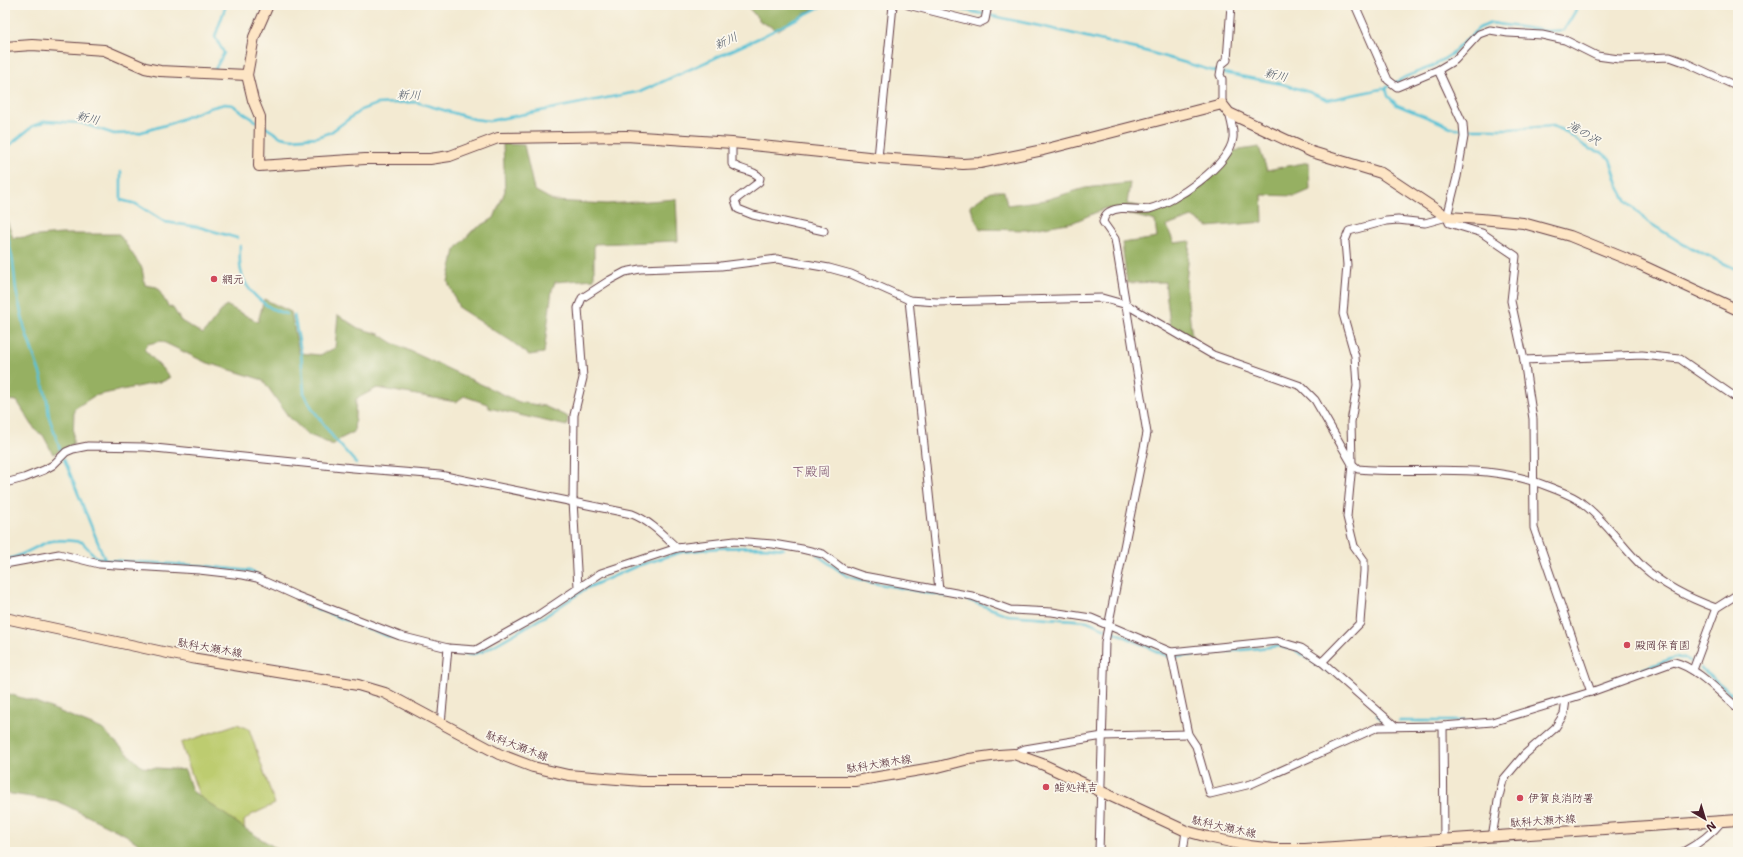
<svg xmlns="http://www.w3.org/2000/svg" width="1743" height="857" viewBox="0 0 1743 857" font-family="'Shantell Sans','Klee One',sans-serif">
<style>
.green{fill:#bdcc6f;stroke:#84764d}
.forest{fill:#96b062;stroke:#706846}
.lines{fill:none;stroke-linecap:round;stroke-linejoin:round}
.stream{stroke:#59c2d6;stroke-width:2.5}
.street-casing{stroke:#633d44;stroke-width:9}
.secondary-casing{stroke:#633d44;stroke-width:12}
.street{stroke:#fff;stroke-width:7}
.secondary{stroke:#fde5c5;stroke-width:10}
.poi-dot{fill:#d1495b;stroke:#fbf7ec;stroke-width:1.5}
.labels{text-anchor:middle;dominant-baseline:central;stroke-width:3.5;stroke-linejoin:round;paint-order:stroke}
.poi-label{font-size:11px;fill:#4a1f2b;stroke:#fbf7ec;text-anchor:start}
.street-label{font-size:11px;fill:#4a1f2b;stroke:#fbf7ec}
.water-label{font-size:12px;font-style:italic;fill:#4f5867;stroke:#fbf7ec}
.quarter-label{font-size:13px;fill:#774b68;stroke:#fbf7ec}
</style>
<rect width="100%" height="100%" fill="#fbf7ec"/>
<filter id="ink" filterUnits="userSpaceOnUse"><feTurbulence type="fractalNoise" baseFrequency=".025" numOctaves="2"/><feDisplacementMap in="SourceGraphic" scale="8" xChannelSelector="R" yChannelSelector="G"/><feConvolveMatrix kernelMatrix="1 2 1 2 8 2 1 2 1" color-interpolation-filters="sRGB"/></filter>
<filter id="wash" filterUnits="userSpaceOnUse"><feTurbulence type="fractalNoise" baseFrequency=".012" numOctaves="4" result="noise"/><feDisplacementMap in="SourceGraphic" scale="16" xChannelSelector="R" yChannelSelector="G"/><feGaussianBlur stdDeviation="0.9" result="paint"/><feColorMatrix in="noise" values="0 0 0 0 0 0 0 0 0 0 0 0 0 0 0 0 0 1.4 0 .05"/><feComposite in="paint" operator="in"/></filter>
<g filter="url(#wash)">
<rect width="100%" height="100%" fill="#f3ead2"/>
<!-- green -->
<polygon class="green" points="237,724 249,729 275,804 251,815 244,821 245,840 203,807 181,743"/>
<!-- forest -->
<g class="forest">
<polygon points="746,5 819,5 778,30 761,22"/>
<polygon points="503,144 524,145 534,190 554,201 607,204 676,199 678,241 594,244 594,279 555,282 552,290 544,353 529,355 511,341 459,308 448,282 455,250 472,231 494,218 505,191"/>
<polygon points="1259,147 1267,170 1309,162 1310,190 1296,196 1262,195 1263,222 1208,227 1192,217 1167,226 1174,243 1190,241 1186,284 1192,338 1170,325 1165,282 1127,283 1122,243 1157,238 1155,221 1106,208 1074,222 1026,230 980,229 970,206 991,191 1004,191 1007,205 1045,200 1085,188 1130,183 1127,204 1163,211 1204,184 1233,151"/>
<polygon points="5,215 13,238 62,234 119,234 142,268 145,285 157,287 168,306 173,308 181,321 203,334 226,305 258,322 264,299 291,312 299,353 320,355 335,348 338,315 358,328 379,334 393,343 519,402 544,406 568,417 567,426 489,408 487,404 464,396 456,402 377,388 356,399 354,432 340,439 333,445 307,434 288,416 263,380 205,362 161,341 148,344 144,349 170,377 164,381 94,396 74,409 73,444 53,454 43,435 36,431 17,401 5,400"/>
<polygon points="5,693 36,702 102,729 142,767 185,770 192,791 247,830 282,852 150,852 126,835 57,801 5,793"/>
</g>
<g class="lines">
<!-- stream -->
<g class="stream">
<polyline points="941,5 1049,28 1145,51 1213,71 1282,84 1309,92 1328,100 1386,88 1405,77 1433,66 1450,55 1479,28 1491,23 1548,31 1564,30 1579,5"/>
<polyline points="214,71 224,53 215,37 226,5"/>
<polyline points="1386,88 1388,96 1397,105 1456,129 1509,129 1553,126 1566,132 1579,142 1589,149 1601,152 1610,159 1619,187 1627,202 1648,222 1683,244 1738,270"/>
<polyline points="262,125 281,137 291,139 317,137 331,132 361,110 377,104 416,102 474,119 489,121 642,91 759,38 824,5"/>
<polyline points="5,149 33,126 46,121 81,123 114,134 138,133 169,124 209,108 225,104 233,105 239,110 256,121"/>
<polyline points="121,172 121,200 136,204 165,222 199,227 237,238"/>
<polyline points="5,224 13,262 16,290 25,330 41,376 47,400 49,417 60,449"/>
<path d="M240,246C240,254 239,263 241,271C245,291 267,310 287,314"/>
<polyline points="294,315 301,352 304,393 312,408 333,437 356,463"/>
<polyline points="64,459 105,560"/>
<polyline points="817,555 847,576 873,583 968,600 1008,615 1087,621 1106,629"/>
<path d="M5,560C23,556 32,548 48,542C58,538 72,541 82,542L96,557L105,560L205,566L250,571L260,576"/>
<polyline points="304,601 305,604 390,637 440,650"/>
<polyline points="1113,631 1167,656 1176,657 1279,646 1295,650 1328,672"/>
<polyline points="449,651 470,655 484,651 547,615 587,588 637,566 682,552 718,548 763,547 784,549"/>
<polyline points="1701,668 1738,699"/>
<polyline points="1596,686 1676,657 1685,659 1693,663"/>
<polyline points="1377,715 1384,721"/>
<polyline points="1399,721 1464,721"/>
</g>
</g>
</g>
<g filter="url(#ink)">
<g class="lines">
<defs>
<g id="street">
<polyline points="908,5 979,23 985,20 988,5"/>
<polyline points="1355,5 1388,80 1397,87 1438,70 1455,60 1479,34 1490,30 1508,33 1542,35 1565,40 1597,56 1619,59 1670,57 1684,62 1738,87"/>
<polyline points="1438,70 1463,124 1464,137 1457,177 1447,217 1449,223 1482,233 1516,256 1511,301 1524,360 1533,419 1534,528 1591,692"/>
<polyline points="1222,104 1222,79 1220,75 1222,64 1227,60 1231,5"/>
<path d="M732,143V164C740,171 755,170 760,178L759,182L735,200L738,209L753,215L824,231"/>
<polyline points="878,158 893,5"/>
<polyline points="909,300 939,590"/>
<polyline points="1524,360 1642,355 1680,359 1738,399"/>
<path d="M5,483L24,478L44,470L53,465L66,452L73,449L88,446L145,447L353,468L440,475L632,514C650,521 663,535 677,548"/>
<polyline points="5,564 59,554 99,564 199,570 243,575 257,578 297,596 400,636 448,648 476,650 537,616 601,573 677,548 735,541 773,544 802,549 823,554 843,569 863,576 972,596 1010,610 1052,612 1091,618 1171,652 1277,641 1301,648 1322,662 1395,726"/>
<path d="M578,587L573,501L574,415L583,378L578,308L582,298L610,280L625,272L640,269L721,266L777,259L829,268L851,274L909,300L937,302L1102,298L1127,305L1213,355L1301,386L1315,400L1352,464L1358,469C1427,475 1485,460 1552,488C1562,492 1574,496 1582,503C1605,520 1622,547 1643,567C1663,585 1691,599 1716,608"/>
<path d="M1171,652L1188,734L1196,746L1210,794L1251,784L1378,727L1443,726L1492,722L1591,692L1674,662C1696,667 1720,693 1738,708"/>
<polyline points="1322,662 1360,623 1364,571 1364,560 1354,546 1347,517 1352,464 1351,422 1357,386 1355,356 1343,314 1347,265 1345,241 1349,231 1386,221 1398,220 1425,223 1447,217"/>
<polyline points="1693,670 1716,608 1738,594"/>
<polyline points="441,724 448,648"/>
<polyline points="1443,726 1444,840"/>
<polyline points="1014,754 1025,749 1103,736 1188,734"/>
<polyline points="1492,837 1498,801 1503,780 1524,755 1555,728 1564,714 1566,700"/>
<path d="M1099,852L1105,642L1147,433L1115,239L1103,222C1104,217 1105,214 1109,212C1121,205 1136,211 1149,209C1174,203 1230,165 1233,138C1234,130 1231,121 1229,113"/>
<polyline points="1183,852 1186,831"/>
<path d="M1683,852C1698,844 1711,835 1722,821"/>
</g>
<g id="secondary">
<polyline points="268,5 254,37 247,75 253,100 260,117 259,166 365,159 430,159 450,156 498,138 626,136 732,143 878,158 963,164 980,163 1043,150 1222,104 1229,113 1312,152 1381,173 1447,217 1481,219 1523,223 1570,236 1639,264 1738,310"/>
<polyline points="5,47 32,45 104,50 145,68 160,71 247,75"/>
<polyline points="5,618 191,658 358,685 385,693 499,754 533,767 568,775 642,781 855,781 938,767 969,759 999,755 1014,754 1042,764 1186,831 1208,837 1249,846 1274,849 1305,849 1738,820"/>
</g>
</defs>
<!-- street casing -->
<use href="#street" class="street-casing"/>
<!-- secondary casing -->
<use href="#secondary" class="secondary-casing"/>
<!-- street -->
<use href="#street" class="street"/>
<!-- secondary -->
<use href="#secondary" class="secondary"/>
</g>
</g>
<!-- markers -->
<g class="poi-dot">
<circle cx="214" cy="279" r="4"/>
<circle cx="1627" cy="645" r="4"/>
<circle cx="1046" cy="787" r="4"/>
<circle cx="1520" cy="798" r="4"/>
</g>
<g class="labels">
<!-- poi labels -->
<g class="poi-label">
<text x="222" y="279">網元</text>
<text x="1635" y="645">殿岡保育園</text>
<text x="1054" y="787">鮨処祥吉</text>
<text x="1528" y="798">伊賀良消防署</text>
</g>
<!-- street labels -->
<g class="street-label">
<text transform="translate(210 648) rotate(10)">駄科大瀬木線</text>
<text transform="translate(517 746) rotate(21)">駄科大瀬木線</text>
<text transform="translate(879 764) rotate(-9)">駄科大瀬木線</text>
<text transform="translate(1543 821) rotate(-4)">駄科大瀬木線</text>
<text transform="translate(1224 827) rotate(13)">駄科大瀬木線</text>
</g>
<!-- water labels -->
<g class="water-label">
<text transform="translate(726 41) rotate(-25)">新川</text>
<text transform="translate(1276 75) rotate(13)">新川</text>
<text transform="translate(409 95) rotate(2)">新川</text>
<text transform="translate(88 118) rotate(13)">新川</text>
<text transform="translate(1584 133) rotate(31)">滝の沢</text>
</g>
<!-- quarter labels -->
<g class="quarter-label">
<text x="811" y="471">下殿岡</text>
</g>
</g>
<!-- margin -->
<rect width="1743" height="857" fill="none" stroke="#fbf7ec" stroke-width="20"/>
<!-- north arrow -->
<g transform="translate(1705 819) rotate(142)" stroke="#fbf7ec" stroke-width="3" paint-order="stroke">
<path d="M0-3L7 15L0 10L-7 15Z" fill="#4a1f2b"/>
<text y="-6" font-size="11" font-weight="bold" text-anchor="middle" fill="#4a1f2b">N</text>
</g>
</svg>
